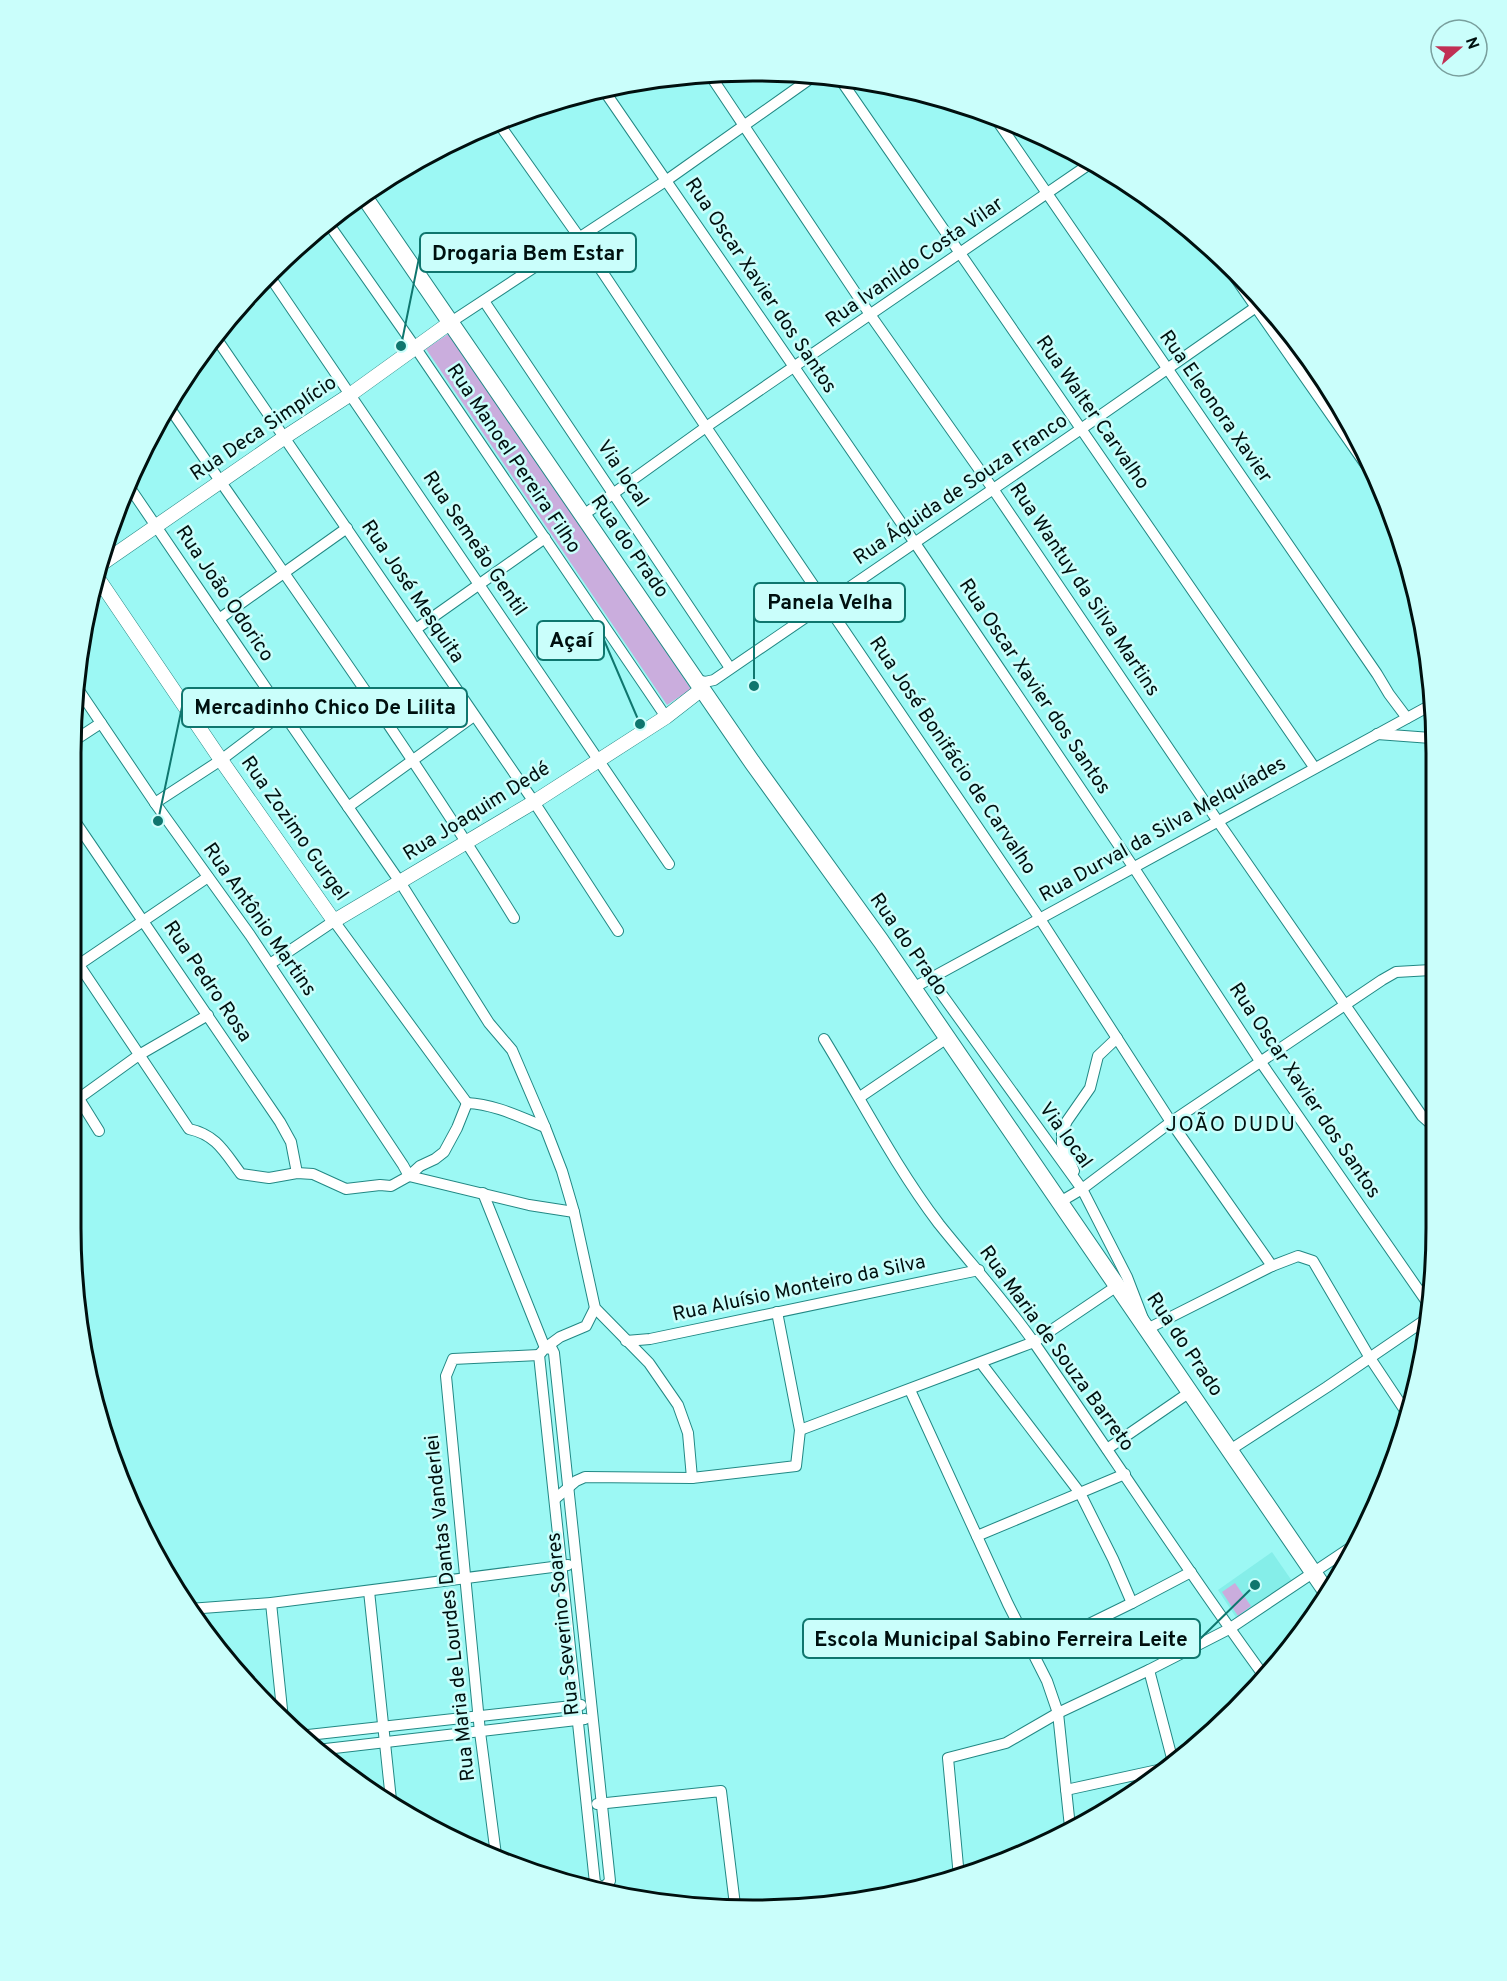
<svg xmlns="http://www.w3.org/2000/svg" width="1507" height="1981" viewBox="0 0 1507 1981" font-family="Overpass,sans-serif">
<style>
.built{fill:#85eee9}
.green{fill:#caaddd}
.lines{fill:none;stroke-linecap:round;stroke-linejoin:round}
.minor-casing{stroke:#228884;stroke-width:12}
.tertiary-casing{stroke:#228884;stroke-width:15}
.primary-casing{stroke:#228884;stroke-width:18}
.minor{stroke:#fff;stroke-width:10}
.tertiary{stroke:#fff;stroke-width:14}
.primary{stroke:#fff;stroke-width:16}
.labels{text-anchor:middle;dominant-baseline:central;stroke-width:5;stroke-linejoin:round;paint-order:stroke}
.street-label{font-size:20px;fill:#00100f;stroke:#cafefb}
.neighbourhood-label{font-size:21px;letter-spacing:1.5px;fill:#00100f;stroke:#cafefb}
.rim{fill:none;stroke:#00100f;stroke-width:3}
.leader{fill:none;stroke:#0f766e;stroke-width:2}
.callout-dot{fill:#0f766e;stroke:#cafefb;stroke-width:2}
.callout{fill:#cafefb;stroke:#0f766e;stroke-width:2}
.callout-label{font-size:21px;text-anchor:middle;font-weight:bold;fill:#00100f}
</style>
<rect width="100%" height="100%" fill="#9cf8f4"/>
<!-- built -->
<polygon class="built" points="1272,1552 1292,1581 1237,1619 1218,1590"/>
<!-- green -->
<g class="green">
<polygon points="451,332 691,689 667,705 426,349"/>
<polygon points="1235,1583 1251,1606 1238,1616 1222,1592"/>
</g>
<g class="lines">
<defs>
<g id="minor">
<polyline points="710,75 871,316 993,489 1217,820 1422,1116 1431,1124"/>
<polyline points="840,79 1314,767"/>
<polyline points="603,89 915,543 1134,868 1260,1061 1431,1308"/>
<polyline points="994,116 1377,674 1389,694 1407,718"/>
<polyline points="497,121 579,237 706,427 1040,919 1171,1122 1272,1266"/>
<polyline points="328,223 415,347 666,717"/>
<polyline points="1223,260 1366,465"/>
<polyline points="268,274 669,864"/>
<polyline points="484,301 730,668"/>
<polyline points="451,322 667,180 814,76"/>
<polyline points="214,335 534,802 618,931"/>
<path d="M169,407C285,576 406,743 514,918"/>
<polyline points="128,485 283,713 400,882 489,1023 512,1050 545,1127 562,1171 574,1212 595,1308 649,1363 678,1405 688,1433 692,1478"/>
<polyline points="582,516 706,427 1091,163"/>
<polyline points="219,619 347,528"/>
<polyline points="416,629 545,538"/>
<polyline points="695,679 705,682 714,680 1081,429 1256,307"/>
<polyline points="76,686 155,803 250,935 403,1165 409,1176 529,1205 574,1212"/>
<polyline points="1377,734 1431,738"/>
<polyline points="72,742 101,723"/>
<polyline points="155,803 221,760 283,713"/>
<polyline points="348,807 474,716"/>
<polyline points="72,817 280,1122 291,1142 297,1173"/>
<path d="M71,953L189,1129C217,1135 225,1153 241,1174L269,1178L297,1173L313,1174L346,1189L380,1185L391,1186L409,1176L420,1166L435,1159L444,1152L457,1128L467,1103"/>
<polyline points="270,964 334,921 467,1103"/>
<polyline points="71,970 208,877"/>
<polyline points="930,978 1082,1189 1127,1277 1147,1329 1272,1266 1298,1256 1313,1261 1370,1358 1408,1415"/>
<polyline points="913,988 1431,705"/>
<path d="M824,1039C862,1101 895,1166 939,1224C971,1264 1006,1302 1035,1344C1112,1455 1185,1568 1264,1676"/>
<polyline points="71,1086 99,1131"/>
<polyline points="860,1097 947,1038"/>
<path d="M467,1103C494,1104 520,1117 545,1127"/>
<polyline points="71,1104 139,1055 208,1015"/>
<polyline points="1074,1171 1062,1144 1062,1132 1067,1121 1090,1088 1098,1056 1117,1038"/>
<polyline points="483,1193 545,1348 560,1337 586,1326 595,1308"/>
<polyline points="1060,1202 1082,1189 1171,1122 1382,980 1396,972 1431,970"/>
<polyline points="626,1341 650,1339 979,1270"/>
<polyline points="539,1355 545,1348 552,1349 554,1353 610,1881 603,1888"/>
<polyline points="539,1355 595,1883 603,1888 603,1892"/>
<polyline points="981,1363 1080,1493 1113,1559 1132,1603"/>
<polyline points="910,1390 1008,1604 1047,1681 1058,1713 1070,1827"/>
<polyline points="800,1430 1034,1342 1117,1286"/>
<polyline points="1107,1449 1190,1392"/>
<polyline points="1230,1450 1327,1387 1431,1316"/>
<polyline points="555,1499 576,1481 585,1477 692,1478 796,1466 800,1430 777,1312"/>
<polyline points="977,1536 1125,1474"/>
<polyline points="369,1591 391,1800"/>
<polyline points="271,1603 283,1719"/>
<polyline points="189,1609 271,1603 568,1565"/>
<polyline points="1032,1652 1132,1603 1191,1572"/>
<polyline points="1149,1670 1173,1762"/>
<polyline points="299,1736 581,1705"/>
<polyline points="317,1750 585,1719"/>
<polyline points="1066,1790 1167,1768"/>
<polyline points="597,1804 721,1791 735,1905"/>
<polyline points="496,1855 480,1732 446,1376 453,1359 539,1355"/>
<polyline points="959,1877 948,1758 1006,1743 1058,1713 1149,1670 1229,1629 1350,1548"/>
</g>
<g id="tertiary">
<polyline points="97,567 285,437 351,394 451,322"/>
<polyline points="95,574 221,760 334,921 534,802 666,717 702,689"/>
</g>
<polyline id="primary" points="363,195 752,762 881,941 1328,1594"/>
</defs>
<!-- minor casing -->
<use href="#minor" class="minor-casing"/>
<!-- tertiary casing -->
<use href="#tertiary" class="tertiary-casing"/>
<!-- primary casing -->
<use href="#primary" class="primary-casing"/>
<!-- minor -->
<use href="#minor" class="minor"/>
<!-- tertiary -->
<use href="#tertiary" class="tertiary"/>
<!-- primary -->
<use href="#primary" class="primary"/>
</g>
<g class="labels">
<!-- street labels -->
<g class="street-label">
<text transform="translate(915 263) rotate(-35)">Rua Ivanildo Costa Vilar</text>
<text transform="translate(760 286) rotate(56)">Rua Oscar Xavier dos Santos</text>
<text transform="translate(1215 407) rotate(55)">Rua Eleonora Xavier</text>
<text transform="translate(1092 413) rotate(55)">Rua Walter Carvalho</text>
<text transform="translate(264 429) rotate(-34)">Rua Deca Simplício</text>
<text transform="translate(513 459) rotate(56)">Rua Manoel Pereira Filho</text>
<text transform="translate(622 474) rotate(56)">Via local</text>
<text transform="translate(961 490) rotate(-34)">Rua Águida de Souza Franco</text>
<text transform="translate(474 544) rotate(56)">Rua Semeão Gentil</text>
<text transform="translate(629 547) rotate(55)">Rua do Prado</text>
<text transform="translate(1084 590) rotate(56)">Rua Wantuy da Silva Martins</text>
<text transform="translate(412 592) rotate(56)">Rua José Mesquita</text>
<text transform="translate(224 594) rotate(56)">Rua João Odorico</text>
<text transform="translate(1034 687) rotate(56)">Rua Oscar Xavier dos Santos</text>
<text transform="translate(952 756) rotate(56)">Rua José Bonifácio de Carvalho</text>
<text transform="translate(477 812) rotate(-32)">Rua Joaquim Dedé</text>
<text transform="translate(294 829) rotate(55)">Rua Zozimo Gurgel</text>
<text transform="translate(1163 830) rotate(-29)">Rua Durval da Silva Melquíades</text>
<text transform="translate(259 920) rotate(55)">Rua Antônio Martins</text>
<text transform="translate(908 945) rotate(55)">Rua do Prado</text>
<text transform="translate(207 982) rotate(56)">Rua Pedro Rosa</text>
<text transform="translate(1304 1091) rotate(56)">Rua Oscar Xavier dos Santos</text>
<text transform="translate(1065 1136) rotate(54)">Via local</text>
<text transform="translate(799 1289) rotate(-12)">Rua Aluísio Monteiro da Silva</text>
<text transform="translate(1184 1345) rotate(56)">Rua do Prado</text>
<text transform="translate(1056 1349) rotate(54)">Rua Maria de Souza Barreto</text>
<text transform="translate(451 1608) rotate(-96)">Rua Maria de Lourdes Dantas Vanderlei</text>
<text transform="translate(564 1624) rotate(-96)">Rua Severino Soares</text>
</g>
<!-- neighbourhood labels -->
<g class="neighbourhood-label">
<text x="1231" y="1125">JOÃO DUDU</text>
</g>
</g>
<!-- crop -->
<path d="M0 0H1507V1981H0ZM753 81H754A672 672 0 0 1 1426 753V1228A672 672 0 0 1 754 1900H753A672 672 0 0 1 81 1228V753A672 672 0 0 1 753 81Z" fill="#cafefb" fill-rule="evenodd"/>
<path class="rim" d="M753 81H754A672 672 0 0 1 1426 753V1228A672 672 0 0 1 754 1900H753A672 672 0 0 1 81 1228V753A672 672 0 0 1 753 81Z"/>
<!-- callouts -->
<path class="leader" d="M401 346L420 253M754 686L754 602M640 724L604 640M158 821L182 707M1255 1585L1200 1639"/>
<g class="callout-dot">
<circle cx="401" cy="346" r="6"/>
<circle cx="754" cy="686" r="6"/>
<circle cx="640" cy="724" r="6"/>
<circle cx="158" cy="821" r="6"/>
<circle cx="1255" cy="1585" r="6"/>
</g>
<g class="callout">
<rect x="420" y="233" width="216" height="39" rx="6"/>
<rect x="754" y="583" width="151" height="39" rx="6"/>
<rect x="537" y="621" width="67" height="39" rx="6"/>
<rect x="182" y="688" width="285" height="39" rx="6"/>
<rect x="803" y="1619" width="397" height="39" rx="6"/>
</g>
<g class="callout-label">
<text x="528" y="260">Drogaria Bem Estar</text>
<text x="830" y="609">Panela Velha</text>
<text x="571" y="647">Açaí</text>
<text x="325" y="714">Mercadinho Chico De Lilita</text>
<text x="1001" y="1646">Escola Municipal Sabino Ferreira Leite</text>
</g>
<!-- north arrow -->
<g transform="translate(1459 48) rotate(70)"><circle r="28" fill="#cafefb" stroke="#799f9d" stroke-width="1.5"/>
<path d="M0-4.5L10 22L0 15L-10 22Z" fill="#c03054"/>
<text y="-9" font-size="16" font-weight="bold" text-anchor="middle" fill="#00100f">N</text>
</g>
</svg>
